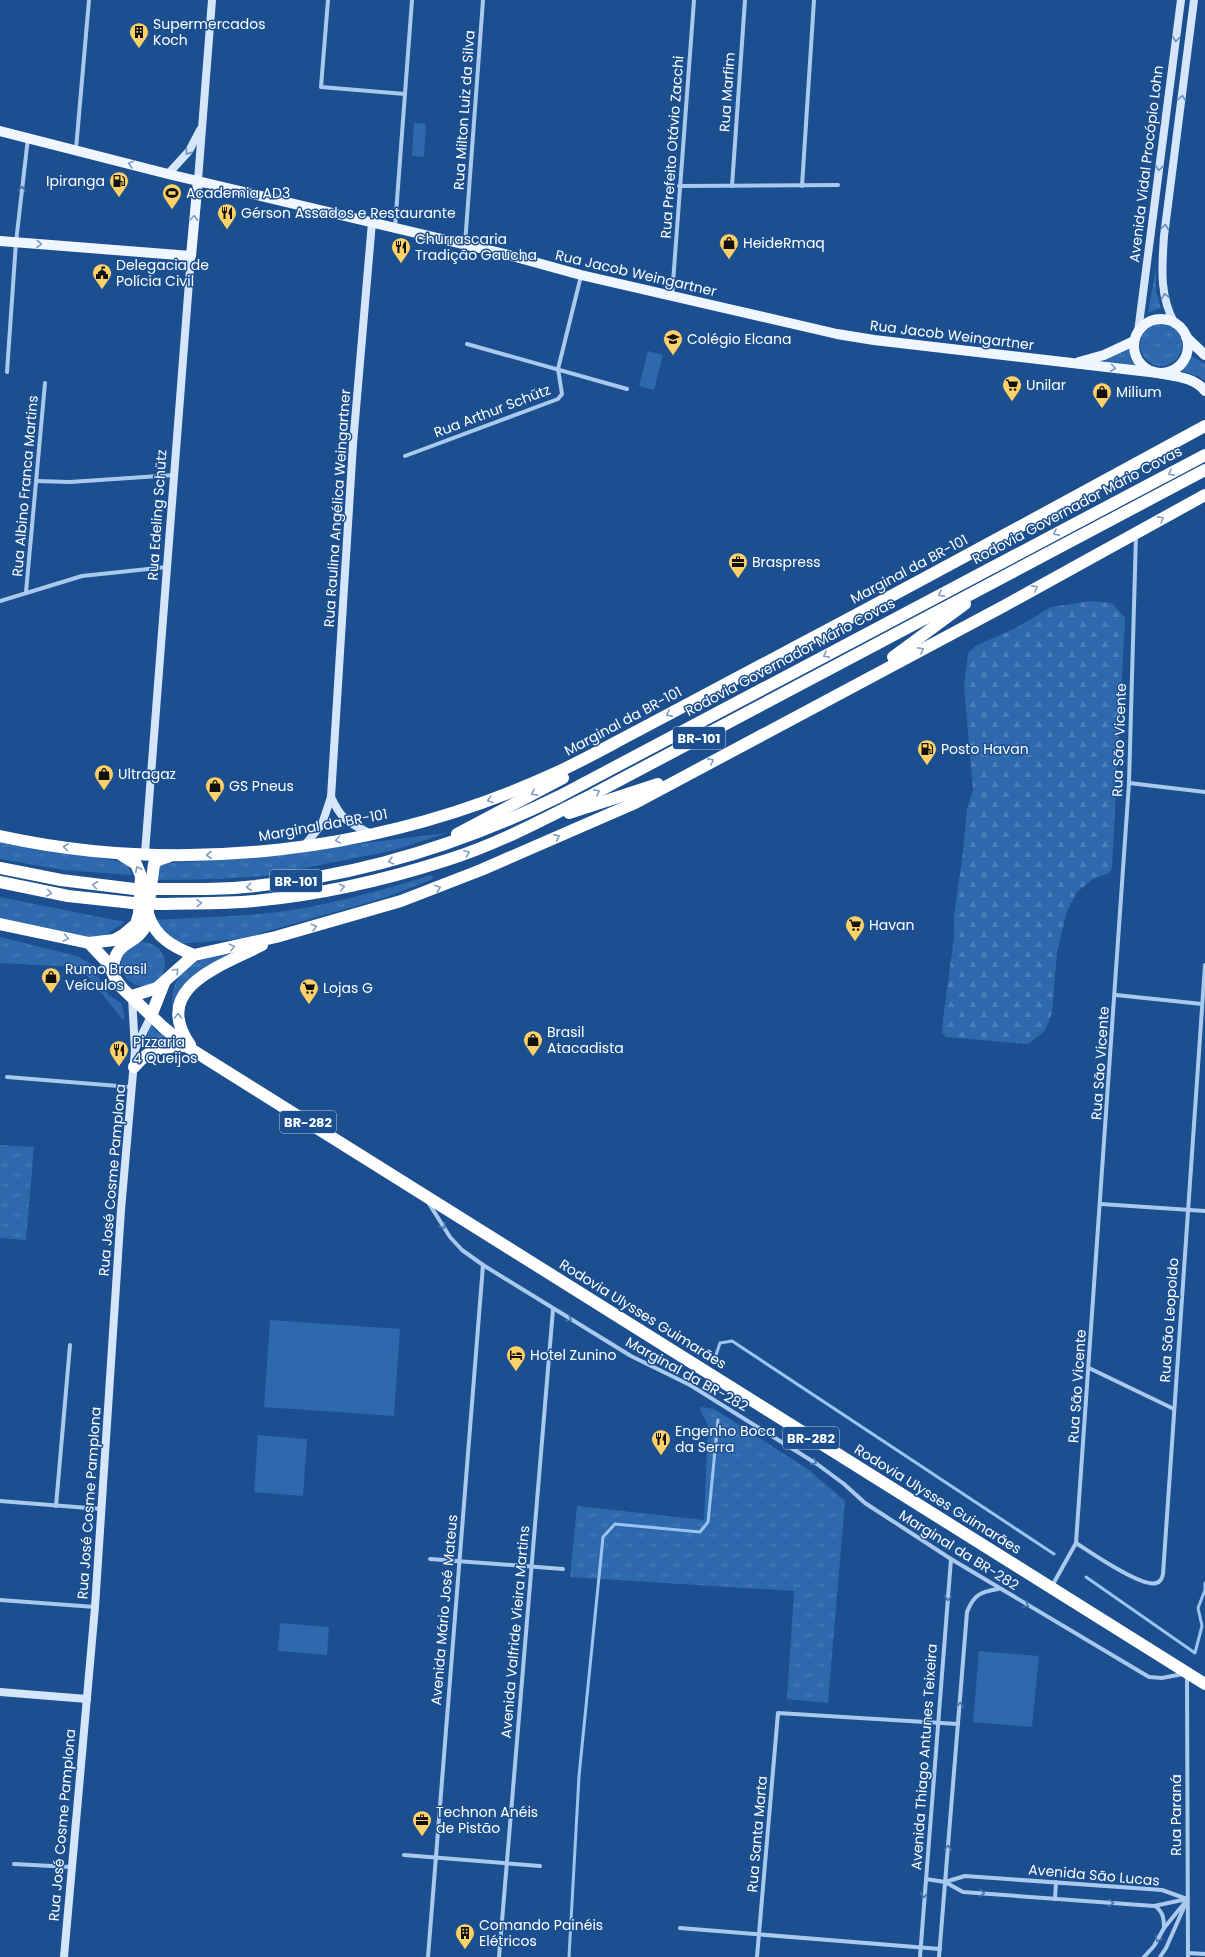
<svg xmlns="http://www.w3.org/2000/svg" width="1205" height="1957" viewBox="0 0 1205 1957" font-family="Poppins,sans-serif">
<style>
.grass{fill:url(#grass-tufts)}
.forest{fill:url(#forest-firs)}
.garden{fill:#2e69ad}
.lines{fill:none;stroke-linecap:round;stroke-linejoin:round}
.stream{stroke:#9cc4f0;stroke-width:3}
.street{stroke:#a9c9ee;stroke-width:4}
.secondary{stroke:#d6e6fa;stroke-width:8}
.primary{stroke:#f0f6ff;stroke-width:10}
.highway{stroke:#fff;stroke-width:12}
.highway-bridge{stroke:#fff;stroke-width:12}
.oneway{stroke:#668bba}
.oneway2{stroke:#7b9ac1}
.oneway3{stroke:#4674ac}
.oneway4{stroke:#829ec1}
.labels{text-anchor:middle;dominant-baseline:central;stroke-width:3;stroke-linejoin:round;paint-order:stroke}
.shield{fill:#1b4f8f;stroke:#bbcadd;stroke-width:1}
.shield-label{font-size:13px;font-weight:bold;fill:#fff}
.poi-label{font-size:14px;fill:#fff;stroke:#1b4f8f;text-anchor:start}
.street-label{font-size:14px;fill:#fff;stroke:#1b4f8f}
</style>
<defs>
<pattern id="grass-tufts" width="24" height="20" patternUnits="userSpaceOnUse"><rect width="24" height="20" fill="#2e69ad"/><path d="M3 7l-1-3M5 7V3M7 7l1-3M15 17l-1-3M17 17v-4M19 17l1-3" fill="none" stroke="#4d80b9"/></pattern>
<pattern id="forest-firs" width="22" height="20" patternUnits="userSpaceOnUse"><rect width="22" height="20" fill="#2e69ad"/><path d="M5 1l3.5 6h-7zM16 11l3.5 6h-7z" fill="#4d80b9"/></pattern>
</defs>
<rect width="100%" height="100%" fill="#1b4f8f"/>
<!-- grass -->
<g class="grass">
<polygon points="1156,267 1156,291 1161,308 1148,313"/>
<circle cx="1161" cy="345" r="21"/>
<polygon points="1129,349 1132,361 1135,365 1102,362"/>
<polygon points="1190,355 1205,364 1205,381 1198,376 1181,371 1188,363"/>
<polygon points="447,833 391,851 264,876 219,879 153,880 156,864 242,858"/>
<polygon points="0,840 128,863 132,875 63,870 0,859"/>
<path d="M432,875L433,879L384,898L240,939L178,944L172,941L154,920C195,917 237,917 278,912C331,905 381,890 432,875Z"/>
<polygon points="0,897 125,922 104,936 91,940 0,919"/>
<polygon points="0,937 77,956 94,966 103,988 109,995 121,1003 124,1013 124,1021 80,967 0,963"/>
<circle cx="143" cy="964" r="22"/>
<path d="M243,950L205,968L175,1016C167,994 177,967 200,958C213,953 230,953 243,950Z"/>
<polygon points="151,1023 156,1031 169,1039 161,1041 143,1051"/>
<polygon points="0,1145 34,1147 26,1240 0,1238"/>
<polygon points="701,1407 714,1409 809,1470 845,1501 828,1703 787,1699 794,1591 570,1577 577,1506 704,1520 708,1425 700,1410"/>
</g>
<!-- forest -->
<polygon class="forest" points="1091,601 1112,603 1125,618 1112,868 1109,873 1093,879 1077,892 1067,911 1057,952 1052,1013 1045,1031 1028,1044 946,1037 942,1033 943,1019 954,937 954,915 963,852 967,809 973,790 964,686 968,653 977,645 1014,629 1051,607"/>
<!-- garden -->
<g class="garden">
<polygon points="414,123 426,124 424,157 412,156"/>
<polygon points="648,351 663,355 654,390 639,386"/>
<polygon points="270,1320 400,1329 394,1416 264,1407"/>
<polygon points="258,1435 307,1439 303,1496 254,1492"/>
<polygon points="280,1623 329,1627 327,1655 278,1651"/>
<polygon points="979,1651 1039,1656 1032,1727 973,1722"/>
</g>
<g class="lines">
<!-- stream -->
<g class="stream">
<polyline points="716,1355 720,1343 732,1341 1054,1554"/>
<polyline points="1086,1577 1195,1653 1202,1626 1198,1608 1205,1590 1205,1583"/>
<polyline points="569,1957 579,1776 603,1537 615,1524 700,1532 708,1522 718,1420"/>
</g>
<!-- street -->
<g class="street">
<polyline points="328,0 321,87 405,94"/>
<polyline points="76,149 89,0"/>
<polyline points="679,186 838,185"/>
<polyline points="732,186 745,0"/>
<polyline points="802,186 814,0"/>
<polyline points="395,227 412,0"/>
<polyline points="465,244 483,0"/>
<polyline points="672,296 694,0"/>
<polyline points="467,344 627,389"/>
<polyline points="7,372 16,242 28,138"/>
<polyline points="405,456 558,399 562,394 558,369 581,276"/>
<polyline points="36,481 70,482 174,475"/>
<polyline points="26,592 45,383"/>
<polyline points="0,601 82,576 167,567"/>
<polyline points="1129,783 1205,792"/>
<polyline points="1116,995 1202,1004"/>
<polyline points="7,1077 131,1087"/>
<polyline points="428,1202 450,1237 462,1250 483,1265 631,1356 690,1385 817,1464 844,1484 865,1503 951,1559 1149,1677 1162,1678 1183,1674"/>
<polyline points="1101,1204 1205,1211"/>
<polyline points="1089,1368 1174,1409"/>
<polyline points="0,1501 101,1509"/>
<polyline points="56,1506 70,1345"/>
<path d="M1076,1543C1090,1552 1142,1588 1156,1583C1161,1582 1162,1578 1163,1574L1205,965"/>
<polyline points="430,1559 563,1569"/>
<polyline points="1052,1586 1076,1543 1129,783 1136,535"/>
<polyline points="0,1600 95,1607"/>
<polyline points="1187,1675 1188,1957"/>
<polyline points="404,1855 540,1866"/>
<polyline points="14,1864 71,1867"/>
<polyline points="926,1879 945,1882 963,1892 1154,1906 1187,1899"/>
<polyline points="945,1882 965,1876 1162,1890 1187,1899"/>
<polyline points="1055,1899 1056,1882"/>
<path d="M1155,1906C1163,1912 1164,1918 1164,1928"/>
<polyline points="680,1928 940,1949"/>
<polyline points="1188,1953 1205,1954"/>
<polyline points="428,1957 483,1265"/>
<polyline points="499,1957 553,1309"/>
<polyline points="757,1957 778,1713 958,1724"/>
<polyline points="920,1957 951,1559"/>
<path d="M939,1957L967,1612C974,1594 981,1592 998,1589"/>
<polyline points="1144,1957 1154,1946 1164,1928 1187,1900"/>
<polyline points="1160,1957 1166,1948 1185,1905"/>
</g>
<!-- secondary -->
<g class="secondary">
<polyline points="168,174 189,151 200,130"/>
<polyline points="198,180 212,0"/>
<path d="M1175,324C1159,296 1162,266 1164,236L1194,0"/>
<polyline points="1138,332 1181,0"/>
<path d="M331,797C342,821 348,822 371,834"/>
<polyline points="304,846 322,824 331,797 353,444 372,222"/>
<polyline points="145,853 191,256"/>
<polyline points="135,1049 151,1016"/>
<polyline points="0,1692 87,1699"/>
<polyline points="64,1957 95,1607 121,1210 135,1050 132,997"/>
</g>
<!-- primary -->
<g class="primary">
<path d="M0,131L168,174L505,254L581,275L837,334L874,340L1158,373C1173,376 1195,377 1205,391"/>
<polyline points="0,241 191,256 198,180"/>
<circle cx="1161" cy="346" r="27"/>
<polyline points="1186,337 1205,355"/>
<polyline points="1079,362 1104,355 1134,341"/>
</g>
<!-- highway -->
<g class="highway">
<polyline points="893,657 965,604"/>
<polyline points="569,813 658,784"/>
<polyline points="457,834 563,778"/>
<path d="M0,836C183,876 381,852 551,775C581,762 610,745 639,730C687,705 735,679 784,653C925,579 1065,502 1205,426"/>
<polyline points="0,868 61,880 134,889"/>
<polyline points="0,882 68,896 133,903"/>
<path d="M160,889C188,889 217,890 245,887C355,877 461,845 560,796L1205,455"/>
<path d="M160,904C191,903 223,904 254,901C319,895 385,880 447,860C495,845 541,821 586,798L1205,470"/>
<path d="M148,914C155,937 173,947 194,955"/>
<polyline points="0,924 89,943 114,940 123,935 136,924 139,914 141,876 136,864 120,854"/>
<polyline points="89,943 108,963 116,980 123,989 163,1027 186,1046 1205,1684"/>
<path d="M113,972C113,939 136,947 146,925L154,864L158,860L170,856"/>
<polyline points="132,996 157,988 194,955 276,937 401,901 481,870 635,803 1004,606 1205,495"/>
<polyline points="151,1016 164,983"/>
<path d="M190,1045C150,987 222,966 262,945"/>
<path d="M134,1067C151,1047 161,1047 186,1046"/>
</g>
<!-- highway-bridge -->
<g class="highway-bridge">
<polyline points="134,889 160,889"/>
<polyline points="133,903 160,904"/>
</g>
</g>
<!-- one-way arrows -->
<defs><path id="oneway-chevron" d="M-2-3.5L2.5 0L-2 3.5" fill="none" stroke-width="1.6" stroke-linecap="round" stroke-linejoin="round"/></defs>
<g class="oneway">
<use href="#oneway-chevron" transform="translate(1176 39) rotate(98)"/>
<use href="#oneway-chevron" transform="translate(1182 98) rotate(-83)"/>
<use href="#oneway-chevron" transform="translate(188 152) rotate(126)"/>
<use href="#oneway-chevron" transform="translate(1159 168) rotate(97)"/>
<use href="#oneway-chevron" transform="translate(1165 227) rotate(-83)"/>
<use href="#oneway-chevron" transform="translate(1165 296) rotate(-102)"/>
</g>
<g class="oneway2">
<use href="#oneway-chevron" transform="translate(131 164) rotate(-165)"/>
<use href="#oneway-chevron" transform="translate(194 218) rotate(-85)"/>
<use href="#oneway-chevron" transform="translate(39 244) rotate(4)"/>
<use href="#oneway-chevron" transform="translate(1113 368) rotate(7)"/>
</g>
<g class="oneway3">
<use href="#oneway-chevron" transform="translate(22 189) rotate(-84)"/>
<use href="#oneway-chevron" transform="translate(443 1226) rotate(58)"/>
<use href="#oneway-chevron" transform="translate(569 1319) rotate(31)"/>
<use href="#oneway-chevron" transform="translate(814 1462) rotate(33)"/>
<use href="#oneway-chevron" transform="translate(948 1598) rotate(94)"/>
<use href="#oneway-chevron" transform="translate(1026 1605) rotate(30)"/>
<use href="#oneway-chevron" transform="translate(960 1705) rotate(-85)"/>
<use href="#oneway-chevron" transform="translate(948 1848) rotate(-85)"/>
<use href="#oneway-chevron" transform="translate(982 1893) rotate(4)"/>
<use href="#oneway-chevron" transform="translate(924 1895) rotate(94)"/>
<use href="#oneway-chevron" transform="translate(1111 1903) rotate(4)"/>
<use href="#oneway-chevron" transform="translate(1158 1939) rotate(119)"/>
</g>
<g class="oneway4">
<use href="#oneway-chevron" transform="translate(1171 473) rotate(152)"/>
<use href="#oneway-chevron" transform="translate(1161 519) rotate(-29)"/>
<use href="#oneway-chevron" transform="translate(1056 533) rotate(152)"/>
<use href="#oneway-chevron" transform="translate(1035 588) rotate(-29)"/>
<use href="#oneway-chevron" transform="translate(941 594) rotate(152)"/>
<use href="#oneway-chevron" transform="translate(921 650) rotate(-28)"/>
<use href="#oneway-chevron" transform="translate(826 655) rotate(152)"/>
<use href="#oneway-chevron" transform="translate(669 714) rotate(152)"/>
<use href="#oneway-chevron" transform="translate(711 761) rotate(-28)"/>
<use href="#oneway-chevron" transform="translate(597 792) rotate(-28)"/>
<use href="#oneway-chevron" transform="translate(534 793) rotate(152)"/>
<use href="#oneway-chevron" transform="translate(490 800) rotate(160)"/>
<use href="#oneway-chevron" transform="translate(557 837) rotate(-24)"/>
<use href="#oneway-chevron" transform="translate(338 840) rotate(170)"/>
<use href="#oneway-chevron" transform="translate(66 847) rotate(-173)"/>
<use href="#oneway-chevron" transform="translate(467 853) rotate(-20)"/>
<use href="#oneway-chevron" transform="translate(209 855) rotate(180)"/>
<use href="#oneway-chevron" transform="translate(391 861) rotate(165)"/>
<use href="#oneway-chevron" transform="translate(138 869) rotate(-117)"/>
<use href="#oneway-chevron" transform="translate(95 885) rotate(-173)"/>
<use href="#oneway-chevron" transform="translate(249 887) rotate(174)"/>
<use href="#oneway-chevron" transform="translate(342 887) rotate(-12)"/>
<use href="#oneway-chevron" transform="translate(438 888) rotate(-20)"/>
<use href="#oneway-chevron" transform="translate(49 893) rotate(9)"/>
<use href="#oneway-chevron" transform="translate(199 903) rotate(-1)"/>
<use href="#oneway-chevron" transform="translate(314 927) rotate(-16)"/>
<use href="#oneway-chevron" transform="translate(66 938) rotate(12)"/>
<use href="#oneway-chevron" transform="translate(232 947) rotate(-12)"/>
<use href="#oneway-chevron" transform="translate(176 971) rotate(-45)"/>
<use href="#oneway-chevron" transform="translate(178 1016) rotate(-92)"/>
</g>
<!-- icons -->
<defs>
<symbol id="building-pin" viewBox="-11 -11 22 30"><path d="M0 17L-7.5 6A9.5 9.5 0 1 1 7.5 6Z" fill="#ffd166" stroke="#1b4f8f"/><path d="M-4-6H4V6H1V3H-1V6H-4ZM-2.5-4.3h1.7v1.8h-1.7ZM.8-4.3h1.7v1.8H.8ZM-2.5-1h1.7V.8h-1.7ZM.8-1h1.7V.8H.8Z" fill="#111"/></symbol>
<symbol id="fuel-pin" viewBox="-11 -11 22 30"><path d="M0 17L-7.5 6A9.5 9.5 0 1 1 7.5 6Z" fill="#ffd166" stroke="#1b4f8f"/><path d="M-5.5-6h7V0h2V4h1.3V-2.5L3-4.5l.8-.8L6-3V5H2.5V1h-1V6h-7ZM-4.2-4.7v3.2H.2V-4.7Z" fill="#111"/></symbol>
<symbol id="stadium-pin" viewBox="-11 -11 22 30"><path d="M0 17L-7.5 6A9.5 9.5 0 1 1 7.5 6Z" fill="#ffd166" stroke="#1b4f8f"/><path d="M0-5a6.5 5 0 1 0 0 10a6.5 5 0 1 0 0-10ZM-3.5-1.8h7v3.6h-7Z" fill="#111"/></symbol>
<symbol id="restaurant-pin" viewBox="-11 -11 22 30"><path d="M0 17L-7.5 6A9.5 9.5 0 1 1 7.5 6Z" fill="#ffd166" stroke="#1b4f8f"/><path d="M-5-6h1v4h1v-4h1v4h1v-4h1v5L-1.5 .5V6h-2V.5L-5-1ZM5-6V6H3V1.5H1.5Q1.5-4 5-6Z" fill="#111"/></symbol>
<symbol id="shop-pin" viewBox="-11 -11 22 30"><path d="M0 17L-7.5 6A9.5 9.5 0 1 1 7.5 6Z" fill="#ffd166" stroke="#1b4f8f"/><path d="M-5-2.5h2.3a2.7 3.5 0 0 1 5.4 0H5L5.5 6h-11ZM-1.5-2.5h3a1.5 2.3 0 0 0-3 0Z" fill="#111"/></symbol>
<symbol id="civic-pin" viewBox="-11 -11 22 30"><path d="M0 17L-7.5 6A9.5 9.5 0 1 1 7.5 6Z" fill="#ffd166" stroke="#1b4f8f"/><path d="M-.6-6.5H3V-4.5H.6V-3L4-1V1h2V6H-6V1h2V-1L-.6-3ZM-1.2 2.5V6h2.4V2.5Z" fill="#111"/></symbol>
<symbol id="school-pin" viewBox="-11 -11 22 30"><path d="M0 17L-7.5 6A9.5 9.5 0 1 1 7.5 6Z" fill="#ffd166" stroke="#1b4f8f"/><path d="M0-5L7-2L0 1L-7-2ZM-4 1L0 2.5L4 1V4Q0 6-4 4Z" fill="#111"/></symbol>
<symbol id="supermarket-pin" viewBox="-11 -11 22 30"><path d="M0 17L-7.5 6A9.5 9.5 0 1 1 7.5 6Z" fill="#ffd166" stroke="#1b4f8f"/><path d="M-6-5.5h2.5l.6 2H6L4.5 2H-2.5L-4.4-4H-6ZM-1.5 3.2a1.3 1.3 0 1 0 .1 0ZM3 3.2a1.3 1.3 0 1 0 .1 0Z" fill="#111"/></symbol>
<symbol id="office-pin" viewBox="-11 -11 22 30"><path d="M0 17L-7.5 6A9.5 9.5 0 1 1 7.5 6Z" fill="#ffd166" stroke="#1b4f8f"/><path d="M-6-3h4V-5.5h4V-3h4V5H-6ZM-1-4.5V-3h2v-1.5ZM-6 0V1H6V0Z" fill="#111"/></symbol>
<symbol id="hotel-pin" viewBox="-11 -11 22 30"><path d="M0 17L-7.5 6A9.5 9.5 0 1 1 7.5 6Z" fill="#ffd166" stroke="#1b4f8f"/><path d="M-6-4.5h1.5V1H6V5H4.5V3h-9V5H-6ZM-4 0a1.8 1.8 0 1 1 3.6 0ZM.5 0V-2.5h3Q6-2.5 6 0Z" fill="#111"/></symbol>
</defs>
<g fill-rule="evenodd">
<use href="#building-pin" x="128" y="21" width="22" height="30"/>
<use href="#fuel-pin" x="108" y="170" width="22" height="30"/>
<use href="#stadium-pin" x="161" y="182" width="22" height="30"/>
<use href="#restaurant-pin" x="216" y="202" width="22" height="30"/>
<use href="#shop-pin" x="718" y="232" width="22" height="30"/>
<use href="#restaurant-pin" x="390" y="236" width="22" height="30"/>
<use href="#civic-pin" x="91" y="262" width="22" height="30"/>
<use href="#school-pin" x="662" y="328" width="22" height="30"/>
<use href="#supermarket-pin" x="1001" y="374" width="22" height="30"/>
<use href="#shop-pin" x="1091" y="381" width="22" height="30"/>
<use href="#office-pin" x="727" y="551" width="22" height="30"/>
<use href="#fuel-pin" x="916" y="738" width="22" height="30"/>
<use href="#shop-pin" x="93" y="763" width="22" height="30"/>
<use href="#shop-pin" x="204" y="775" width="22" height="30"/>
<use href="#supermarket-pin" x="844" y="914" width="22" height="30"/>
<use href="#shop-pin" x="40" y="966" width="22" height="30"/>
<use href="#supermarket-pin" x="298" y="977" width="22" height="30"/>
<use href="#shop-pin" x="522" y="1029" width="22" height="30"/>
<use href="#restaurant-pin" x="108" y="1039" width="22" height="30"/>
<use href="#hotel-pin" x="505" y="1344" width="22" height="30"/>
<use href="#restaurant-pin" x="650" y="1428" width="22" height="30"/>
<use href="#office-pin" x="411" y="1809" width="22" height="30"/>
<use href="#building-pin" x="454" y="1922" width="22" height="30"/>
</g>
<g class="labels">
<!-- shield labels -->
<g class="shield">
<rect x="673" y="727" width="52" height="22" rx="3"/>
<rect x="270" y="870" width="52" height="22" rx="3"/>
<rect x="280" y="1111" width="56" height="22" rx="3"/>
<rect x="783" y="1427" width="56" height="22" rx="3"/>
</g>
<g class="shield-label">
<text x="699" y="738">BR-101</text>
<text x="296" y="881">BR-101</text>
<text x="308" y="1122">BR-282</text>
<text x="811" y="1438">BR-282</text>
</g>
<!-- poi labels -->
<g class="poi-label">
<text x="153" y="24">Supermercados<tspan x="153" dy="16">Koch</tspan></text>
<text x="105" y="181" text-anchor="end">Ipiranga</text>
<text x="186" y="193">Academia AD3</text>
<text x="241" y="213">Gérson Assados e Restaurante</text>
<text x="415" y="239">Churrascaria<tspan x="415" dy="16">Tradição Gaucha</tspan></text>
<text x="743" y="243">HeideRmaq</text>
<text x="116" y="265">Delegacia de<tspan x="116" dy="16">Polícia Civil</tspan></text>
<text x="687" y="339">Colégio Elcana</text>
<text x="1026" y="385">Unilar</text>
<text x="1116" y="392">Milium</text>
<text x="752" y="562">Braspress</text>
<text x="941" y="749">Posto Havan</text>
<text x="118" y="774">Ultragaz</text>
<text x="229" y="786">GS Pneus</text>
<text x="869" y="925">Havan</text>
<text x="65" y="969">Rumo Brasil<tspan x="65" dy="16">Veículos</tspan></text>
<text x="323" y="988">Lojas G</text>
<text x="547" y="1032">Brasil<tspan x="547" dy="16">Atacadista</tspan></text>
<text x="133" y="1042">Pizzaria<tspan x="133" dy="16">4 Queijos</tspan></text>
<text x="530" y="1355">Hotel Zunino</text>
<text x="675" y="1431">Engenho Boca<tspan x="675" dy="16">da Serra</tspan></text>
<text x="436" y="1812">Technon Anéis<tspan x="436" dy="16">de Pistão</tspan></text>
<text x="479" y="1925">Comando Painéis<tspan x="479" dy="16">Elétricos</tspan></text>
</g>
<!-- street labels -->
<g class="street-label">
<text transform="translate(727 92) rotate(-86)">Rua Marfim</text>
<text transform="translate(464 110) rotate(-86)">Rua Milton Luiz da Silva</text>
<text transform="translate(672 147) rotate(-86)">Rua Prefeito Otávio Zacchi</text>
<text transform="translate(1146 164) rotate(-83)">Avenida Vidal Procópio Lohn</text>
<text transform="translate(636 273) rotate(13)">Rua Jacob Weingartner</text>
<text transform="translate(952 335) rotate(7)">Rua Jacob Weingartner</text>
<text transform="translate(492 411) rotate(-21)">Rua Arthur Schütz</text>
<text transform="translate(25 486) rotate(-85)">Rua Albino Franca Martins</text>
<text transform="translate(1077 505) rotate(-28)">Rodovia Governador Mário Covas</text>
<text transform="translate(337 508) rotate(-86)">Rua Raulina Angélica Weingartner</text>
<text transform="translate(157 515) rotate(-86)">Rua Edeling Schütz</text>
<text transform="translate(909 569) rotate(-28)">Marginal da BR-101</text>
<text transform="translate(790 657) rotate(-28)">Rodovia Governador Mário Covas</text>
<text transform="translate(623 721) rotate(-28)">Marginal da BR-101</text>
<text transform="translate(1119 740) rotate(-88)">Rua São Vicente</text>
<text transform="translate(323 825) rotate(-10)">Marginal da BR-101</text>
<text transform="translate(1100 1063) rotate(-86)">Rua São Vicente</text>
<text transform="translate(112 1180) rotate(-85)">Rua José Cosme Pamplona</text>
<text transform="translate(643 1314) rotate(32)">Rodovia Ulysses Guimarães</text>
<text transform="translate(1169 1320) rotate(-86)">Rua São Leopoldo</text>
<text transform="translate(687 1374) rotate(29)">Marginal da BR-282</text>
<text transform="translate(1077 1386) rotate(-86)">Rua São Vicente</text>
<text transform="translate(938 1499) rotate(32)">Rodovia Ulysses Guimarães</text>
<text transform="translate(89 1503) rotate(-86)">Rua José Cosme Pamplona</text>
<text transform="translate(959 1550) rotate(32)">Marginal da BR-282</text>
<text transform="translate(444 1610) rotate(-85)">Avenida Mário José Mateus</text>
<text transform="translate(515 1632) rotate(-85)">Avenida Valfride Vieira Martins</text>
<text transform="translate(924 1757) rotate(-86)">Avenida Thiago Antunes Teixeira</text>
<text transform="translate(1176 1815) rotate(-90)">Rua Paraná</text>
<text transform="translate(62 1825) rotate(-85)">Rua José Cosme Pamplona</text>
<text transform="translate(757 1834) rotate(-85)">Rua Santa Marta</text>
<text transform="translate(1094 1875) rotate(5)">Avenida São Lucas</text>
</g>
</g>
</svg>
